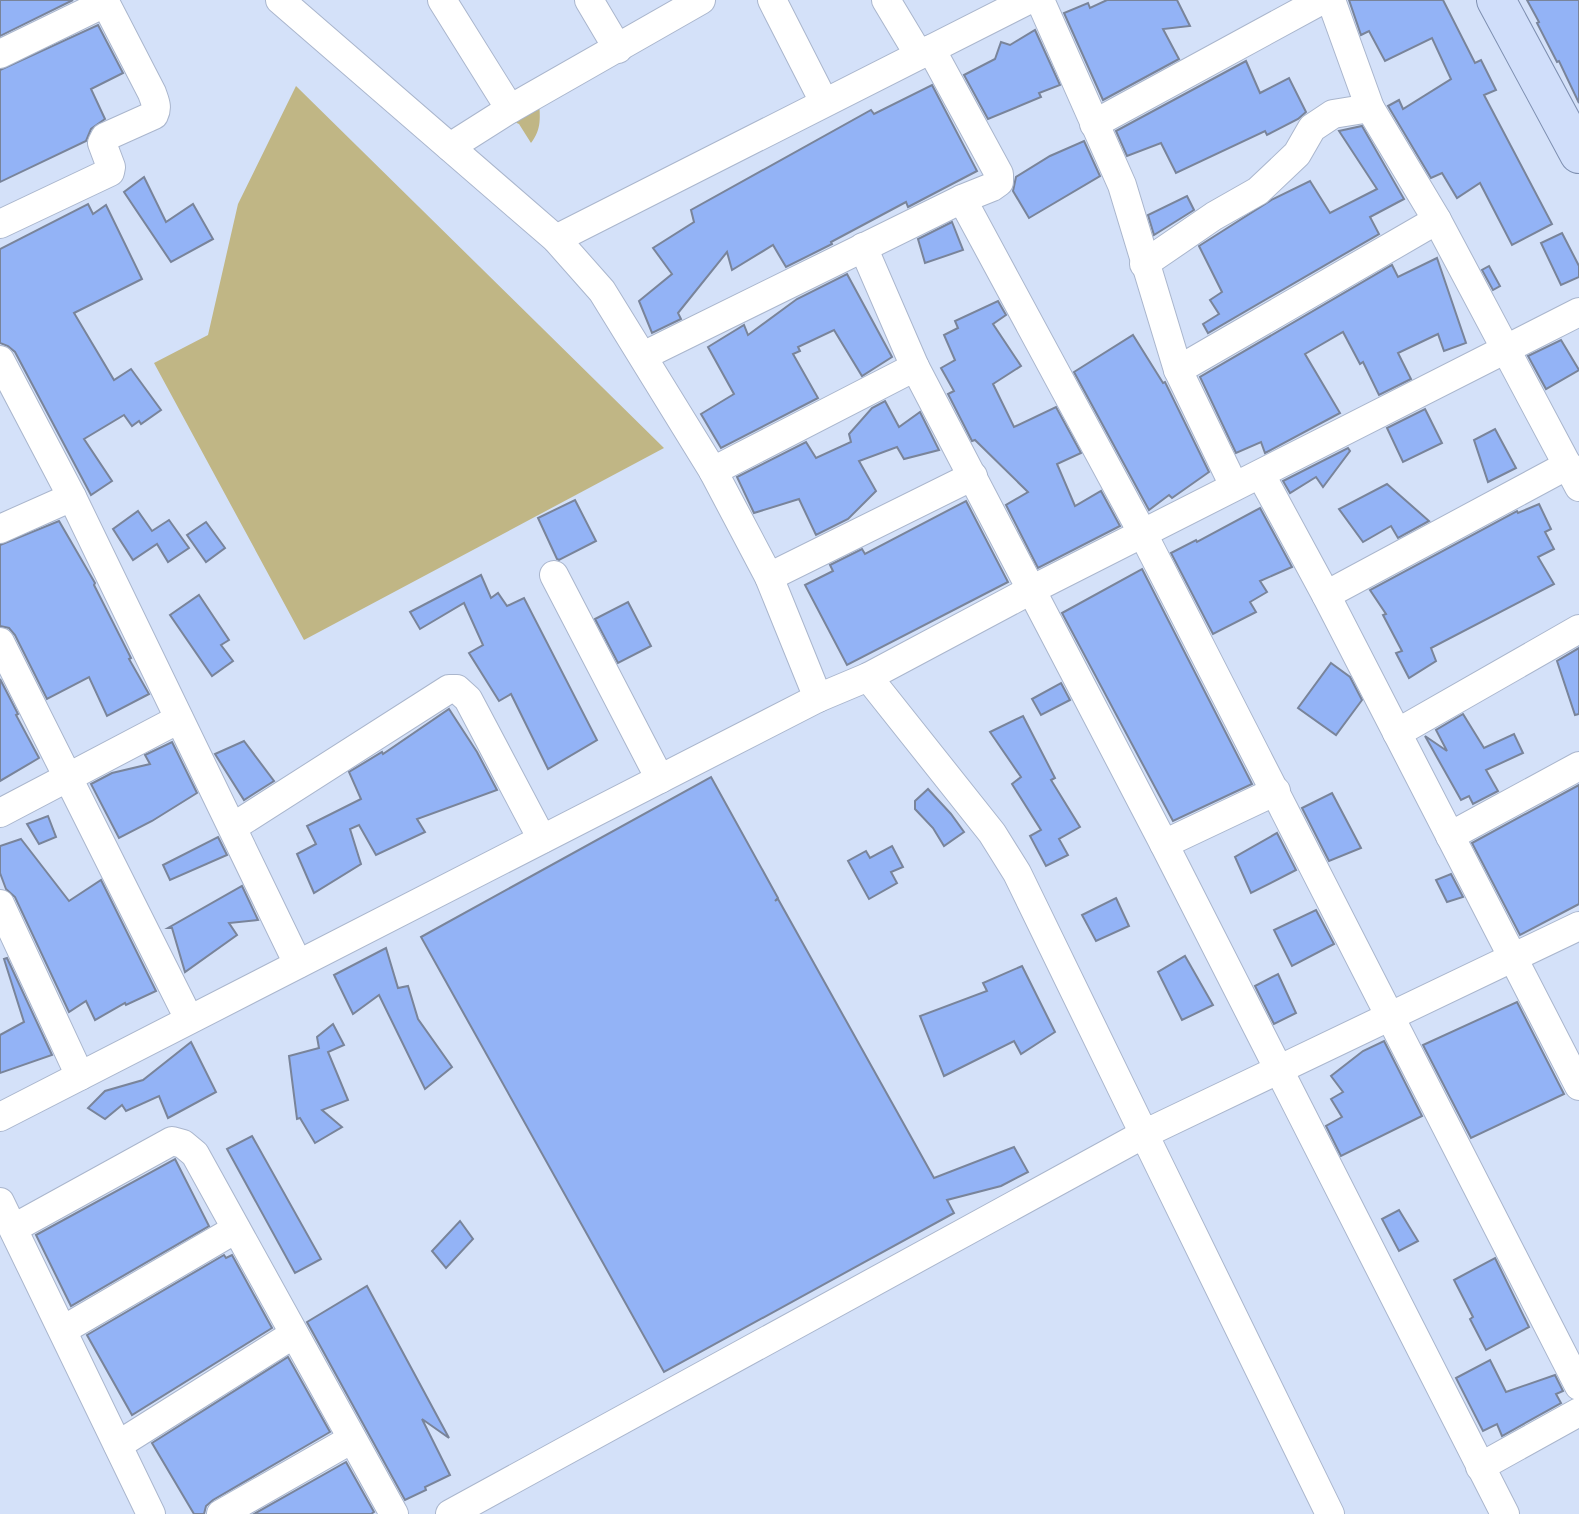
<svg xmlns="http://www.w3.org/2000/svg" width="1579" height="1514" viewBox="0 0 1579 1514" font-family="'Open Sans',sans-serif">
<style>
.green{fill:#c0b685}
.building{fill:#93b3f6;stroke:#79849a;stroke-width:2}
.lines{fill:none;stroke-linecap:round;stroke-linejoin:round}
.minor-casing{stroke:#aab6cd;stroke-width:30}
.primary-casing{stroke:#7e8fb0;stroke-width:40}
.minor{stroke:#fff;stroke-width:28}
.primary{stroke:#d0defa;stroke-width:38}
</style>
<rect width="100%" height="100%" fill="#d4e1f9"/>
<!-- green -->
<g class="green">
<polygon points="296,86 664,448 304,640 154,363 208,335 238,204"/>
<path d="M539,100C540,117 542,129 531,143L519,124L510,120Z"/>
</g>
<!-- building -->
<g class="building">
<polygon points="0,0 73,0 0,36"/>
<polygon points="1107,0 1177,0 1190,26 1163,29 1179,59 1103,100 1064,13 1088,3 1090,8"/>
<polygon points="1349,0 1443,0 1475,63 1481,60 1496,90 1484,95 1552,224 1512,245 1480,183 1457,198 1442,173 1431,178 1388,106 1399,100 1403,109 1451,79 1432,38 1385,61 1369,31 1361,35"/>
<polygon points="1527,0 1579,0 1579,103 1559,61 1557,62 1537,23 1539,22"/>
<polygon points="98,25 123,73 91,89 105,119 91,129 86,141 0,182 0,70"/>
<polygon points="1035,30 1060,85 1039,93 1041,97 988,119 964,75 995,59 1001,42 1010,45"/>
<polygon points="1246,61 1260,93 1289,78 1306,112 1298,119 1267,135 1265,131 1176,173 1161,143 1127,156 1116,131"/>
<polygon points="932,85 977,171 908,207 906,202 831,242 832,244 786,267 773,245 732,270 727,252 678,313 681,319 652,333 639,301 672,274 653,248 694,222 691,210 871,110 874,114"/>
<polygon points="1362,126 1404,199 1370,217 1379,234 1208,333 1203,324 1219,314 1210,300 1222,292 1199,246 1273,199 1310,181 1330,213 1377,189 1339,131"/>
<polygon points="1084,141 1100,176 1029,218 1013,191 1016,177 1050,156"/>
<polygon points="144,177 166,222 193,204 213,239 171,262 124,192"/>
<polygon points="1187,196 1194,210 1154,235 1148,215"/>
<polygon points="88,204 93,214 106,205 142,279 74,313 114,380 131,369 161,410 141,424 139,421 132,426 124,415 84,439 112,481 91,495 15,352 8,346 0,343 0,249"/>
<polygon points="952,222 963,250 925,263 918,239"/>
<polygon points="1562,233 1579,266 1579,277 1561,285 1541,243"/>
<polygon points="1437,258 1466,343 1444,351 1438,334 1398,353 1411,379 1379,395 1363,362 1360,364 1343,332 1305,354 1340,413 1265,453 1261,442 1236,453 1200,377 1392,265 1398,277"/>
<polygon points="1489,266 1500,286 1493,290 1482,270"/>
<polygon points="847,274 892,357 862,376 834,330 798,347 800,351 793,354 818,398 721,448 701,414 734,394 708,347 744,325 748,335 797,299"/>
<polygon points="998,301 1006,315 993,324 1021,366 993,384 1014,427 1056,407 1081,453 1057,464 1075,506 1101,491 1120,526 1038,568 1006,505 1028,492 975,440 972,441 948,394 954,391 941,368 955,360 944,335 958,328 955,321"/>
<polygon points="1133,335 1163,383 1165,382 1209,472 1172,498 1169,495 1149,510 1074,372"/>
<polygon points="1561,340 1579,370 1546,389 1528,356"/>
<polygon points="885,401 899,427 920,412 939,450 904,459 897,447 859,461 876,491 848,519 816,535 799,499 754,513 737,477 806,442 816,458 851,442 849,434 872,408"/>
<polygon points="1425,409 1442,443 1403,462 1387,428"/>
<polygon points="1495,429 1516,468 1488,482 1474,440"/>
<polygon points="1348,448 1350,451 1323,487 1316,477 1290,493 1283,481"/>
<polygon points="1387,484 1429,521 1398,538 1391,526 1363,542 1339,509"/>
<polygon points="575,500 596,541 559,560 557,559 538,518"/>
<polygon points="966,501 1008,582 847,665 805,585 833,571 830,565 862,549 865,554"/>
<polygon points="1539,504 1551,529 1545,532 1554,549 1538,557 1554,584 1431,648 1436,661 1409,678 1396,653 1402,651 1383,615 1386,614 1370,590 1517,511 1518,513"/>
<polygon points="1260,508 1292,567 1260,581 1267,592 1250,602 1256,612 1213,634 1171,553 1196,540 1197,542"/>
<polygon points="138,511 152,531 169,520 189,548 168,562 157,544 133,560 113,529"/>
<polygon points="59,521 95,583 94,585 131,658 129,659 149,694 107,716 89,677 47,699 15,635 9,628 0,626 0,545"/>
<polygon points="206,522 225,548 206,562 187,535"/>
<polygon points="1142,569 1252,784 1173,821 1062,613"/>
<polygon points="481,575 491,598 498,593 507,606 524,598 597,740 548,769 511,694 499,701 469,653 483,645 464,603 420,629 410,612"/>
<polygon points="199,595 229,640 221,645 233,661 212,676 170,615"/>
<polygon points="628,602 651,646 618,663 595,619"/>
<polygon points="1579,648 1579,714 1575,715 1557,661"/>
<polygon points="1331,663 1350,677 1362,700 1336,735 1298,708"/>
<polygon points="0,679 18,714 16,715 39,758 0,781"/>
<polygon points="1061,683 1070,700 1041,715 1032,699"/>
<polygon points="449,709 477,752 497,790 417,819 425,832 376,855 359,825 350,829 361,864 314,893 297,854 316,844 307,826 361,799 349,772 382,752 383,754"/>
<polygon points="1463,714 1484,748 1514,734 1523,753 1486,770 1498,791 1473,804 1469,796 1461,800 1425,736 1447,751 1436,730"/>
<polygon points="1023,716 1055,778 1051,780 1080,827 1059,839 1068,855 1046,866 1030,836 1041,830 1012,784 1021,777 990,732"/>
<polygon points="244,741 274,781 244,800 215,754"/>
<polygon points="172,742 197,793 152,821 119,838 91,784 112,773 150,764 145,755"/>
<polygon points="711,777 778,898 775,901 778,899 934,1178 1014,1147 1028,1172 1001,1186 947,1200 954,1213 664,1372 421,937"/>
<polygon points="1579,785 1579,904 1520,935 1472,843"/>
<polygon points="928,789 951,814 964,832 944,846 933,828 915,809 915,801"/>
<polygon points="1332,793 1361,848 1329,861 1302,808"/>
<polygon points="48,816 56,837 39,844 27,824"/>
<polygon points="1277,833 1296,870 1251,893 1235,857"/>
<polygon points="218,837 227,855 170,880 163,865"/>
<polygon points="21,839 69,901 101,880 156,991 126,1005 125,1003 95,1020 86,1001 69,1012 15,897 6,889 0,873 0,846"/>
<polygon points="892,846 903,867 891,872 897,883 869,899 848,861 866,851 870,858"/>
<polygon points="1451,874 1463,897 1447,902 1436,880"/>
<polygon points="242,886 258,920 229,923 237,935 185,972 172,928 168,928"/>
<polygon points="1116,898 1129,926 1096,941 1082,915"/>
<polygon points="1316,910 1334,944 1292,966 1274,930"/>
<polygon points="386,948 398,988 408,986 418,1019 452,1067 425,1089 379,995 353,1014 334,975"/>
<polygon points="1185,956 1213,1005 1182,1020 1158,972"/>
<polygon points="7,958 52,1055 0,1073 0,1035 24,1022 4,959"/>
<polygon points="1022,966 1055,1032 1021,1054 1014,1041 944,1076 920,1016 987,991 983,983"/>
<polygon points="1278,974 1296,1013 1274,1024 1255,986"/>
<polygon points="1517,1002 1564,1094 1471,1138 1423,1045"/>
<polygon points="333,1024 344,1045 328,1052 348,1100 322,1110 342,1127 315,1143 300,1118 297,1119 289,1056 319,1048 317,1037"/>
<polygon points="1384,1041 1422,1116 1341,1156 1326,1126 1342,1117 1331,1099 1343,1092 1331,1076 1363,1051"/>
<polygon points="191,1042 216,1092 168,1118 159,1096 126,1111 122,1105 105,1119 88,1108 105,1091 143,1080"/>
<polygon points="252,1136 321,1259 295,1273 227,1149"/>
<polygon points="175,1159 209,1226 71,1306 36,1235"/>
<polygon points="1399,1210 1418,1241 1399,1251 1382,1219"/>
<polygon points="460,1221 473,1239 446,1268 432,1251"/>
<polygon points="224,1255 226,1258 232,1255 272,1328 132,1415 87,1335"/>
<polygon points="1495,1258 1529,1327 1486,1350 1470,1319 1473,1317 1454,1280"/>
<polygon points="367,1286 449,1438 422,1419 450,1475 425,1487 426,1490 405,1500 307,1322"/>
<polygon points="288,1357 330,1432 213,1500 206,1506 204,1514 194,1514 152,1443"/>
<polygon points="1490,1360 1506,1392 1555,1375 1563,1391 1556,1394 1561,1403 1502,1436 1497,1424 1483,1431 1456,1378"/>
<polygon points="346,1462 374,1512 371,1514 254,1514"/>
</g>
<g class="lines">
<defs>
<g id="minor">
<polyline points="280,0 556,239 602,291 713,471 769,577 818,698"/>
<polyline points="442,0 510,109"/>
<polyline points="589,0 618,49"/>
<polyline points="772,0 824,102"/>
<polyline points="886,0 919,55"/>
<polyline points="1040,0 1122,185 1178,370 1234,486"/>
<polyline points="1331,0 1370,108 1437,220 1579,487"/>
<polyline points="0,54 105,3"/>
<polyline points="1094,124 1322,0"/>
<polyline points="450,147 510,109 701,0"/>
<polyline points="962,199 1143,534 1579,1386"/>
<path d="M0,224L110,172L111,167L102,143L105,137L154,115C158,107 155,102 152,93L104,0"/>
<polyline points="556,239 1028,0"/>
<polyline points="863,247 915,367 1164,844 1505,1514"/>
<polyline points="1144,264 1214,216 1258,191 1297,154 1312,128 1333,114 1370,108"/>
<polyline points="643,356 962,199 992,187 999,182 999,174 931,49"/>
<polyline points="0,360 72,497 298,964"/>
<polyline points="1178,370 1437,220"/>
<polyline points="713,471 915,367"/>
<polyline points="1261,475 1326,595 1579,1086"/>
<polyline points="0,529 72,497"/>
<polyline points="554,575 660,779"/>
<polyline points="769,577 973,476"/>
<polyline points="1326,595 1568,465"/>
<polyline points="0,642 189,1019"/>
<polyline points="868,677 992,833 1017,873 1144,1134 1579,926"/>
<polyline points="1397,733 1579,629"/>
<polyline points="0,813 179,719"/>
<polyline points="233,827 449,689 457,689 468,699 542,839"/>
<polyline points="1450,836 1579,766"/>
<polyline points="1164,844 1276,791"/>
<polyline points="0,904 80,1076"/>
<polyline points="0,1117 818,698 868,677 1031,590 1579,312"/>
<polyline points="0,1202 151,1514"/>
<polyline points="14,1228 172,1141 183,1144 195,1154 394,1514"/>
<polyline points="63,1330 236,1229"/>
<polyline points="118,1445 294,1334"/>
<polyline points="1480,1467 1579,1412"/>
<polyline points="221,1514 352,1439"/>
<polyline points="450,1514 1144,1134 1330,1514"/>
</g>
<polyline id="primary" points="1496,0 1579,154"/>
</defs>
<!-- minor casing -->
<use href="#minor" class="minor-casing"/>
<!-- primary casing -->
<use href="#primary" class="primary-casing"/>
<!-- minor -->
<use href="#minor" class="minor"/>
<!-- primary -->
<use href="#primary" class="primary"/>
</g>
</svg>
